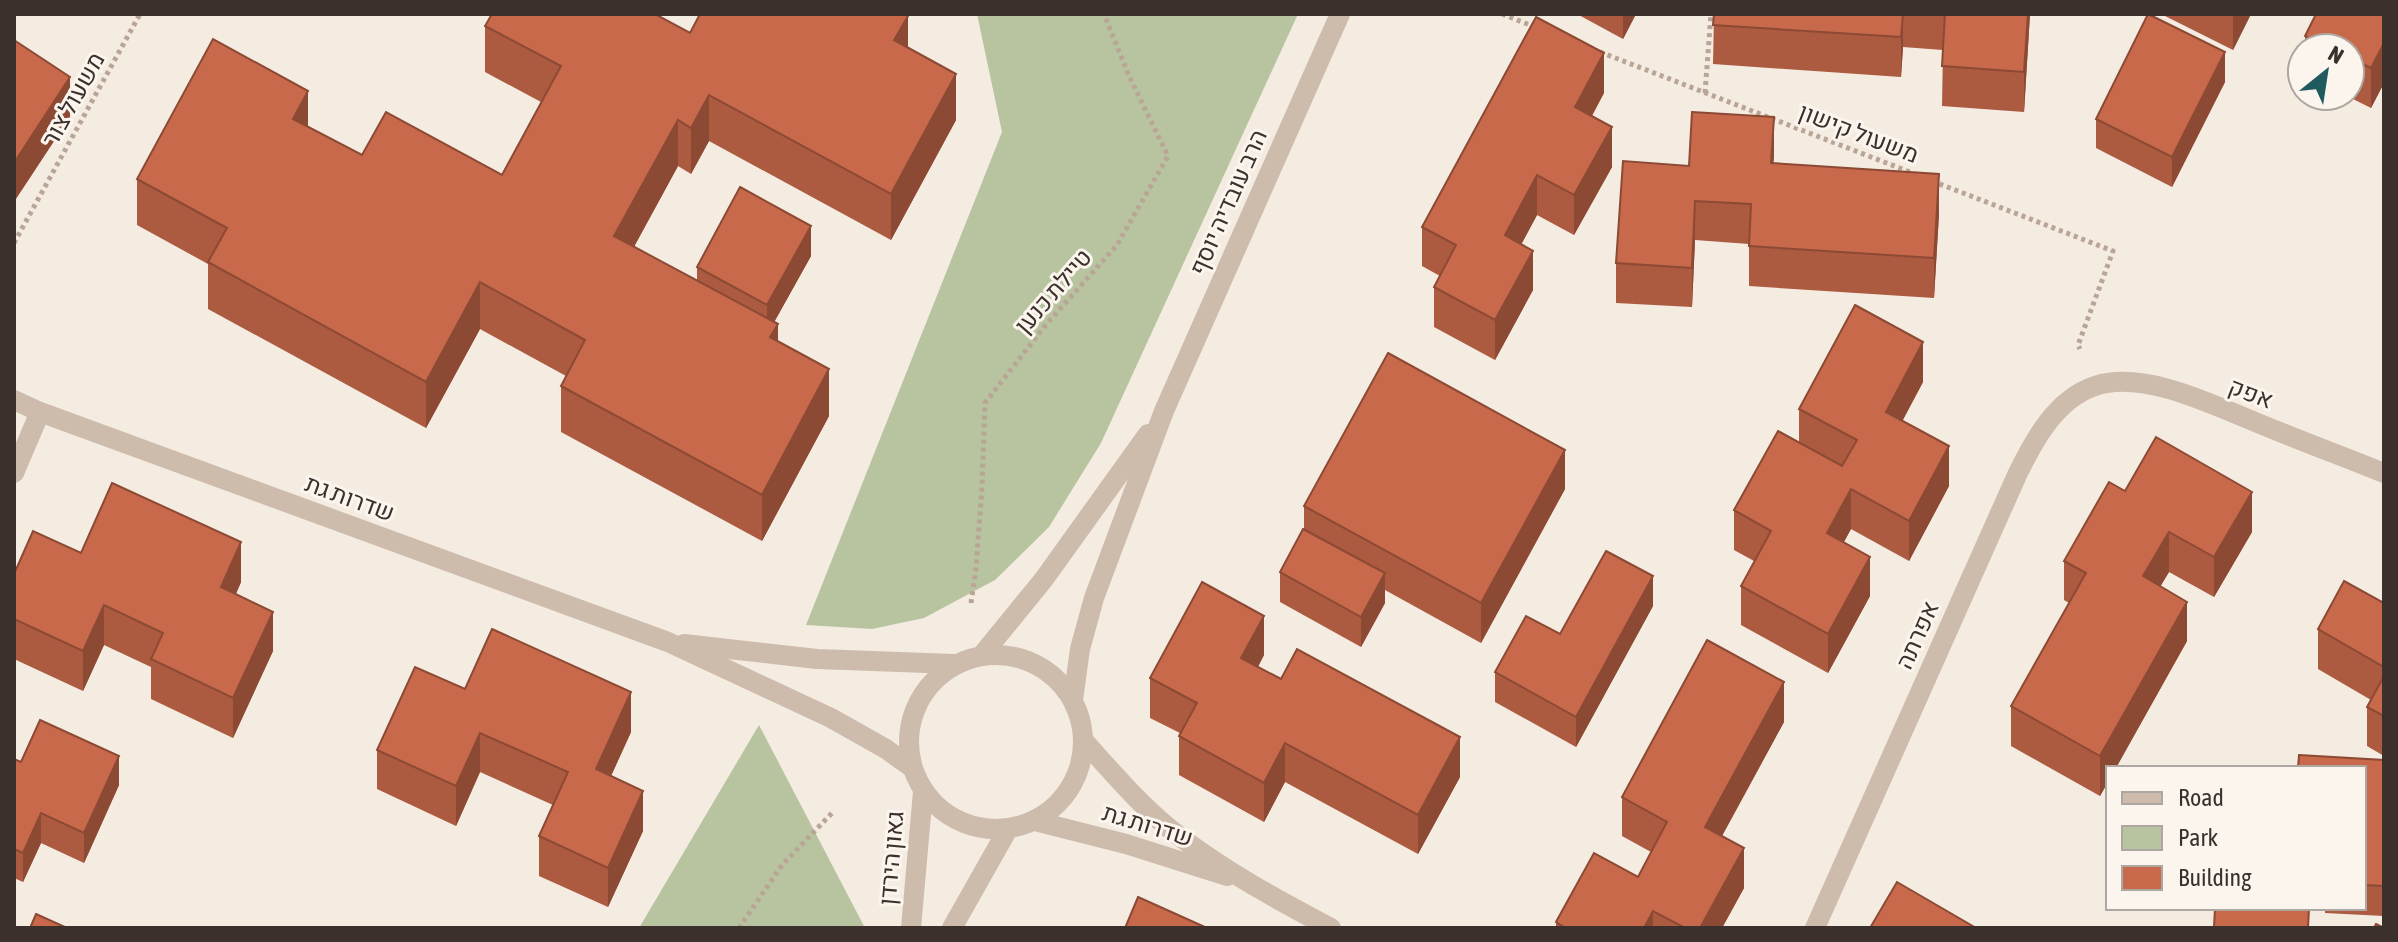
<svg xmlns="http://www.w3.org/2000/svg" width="2398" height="942" viewBox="0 0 2398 942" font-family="'Asap Condensed',Heebo,sans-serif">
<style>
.green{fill:#b8c4a0}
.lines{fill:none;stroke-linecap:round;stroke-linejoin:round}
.path{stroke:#b9a596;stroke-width:5;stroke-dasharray:4 4;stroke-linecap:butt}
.minor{stroke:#cdbbac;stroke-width:20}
.tertiary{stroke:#cdbbac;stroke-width:20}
.wall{fill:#ac5a40}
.shaded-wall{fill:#8c4a34}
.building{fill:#c8694b;stroke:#8c4a34;stroke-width:2}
.labels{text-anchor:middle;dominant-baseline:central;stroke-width:6;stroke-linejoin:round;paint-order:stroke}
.street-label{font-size:24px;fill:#3b302b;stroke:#fbf5ee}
</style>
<rect width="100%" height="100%" fill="#f4ebe1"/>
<!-- green -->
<g class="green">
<polygon points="977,14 1298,14 1101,443 1049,527 995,580 924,618 872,629 806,625 1002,132"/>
<polygon points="759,725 865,928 639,928"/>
</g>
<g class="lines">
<!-- path -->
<g class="path">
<polyline points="1502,14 1535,27"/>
<polyline points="1600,52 1915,174"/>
<polyline points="1705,93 1711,14"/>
<polyline points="1932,181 2113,251 2078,345 2080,349"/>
<polyline points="14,243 140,14"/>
<polyline points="971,603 976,568 982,487 985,403 1044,327 1117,245 1168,156 1129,76 1104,14"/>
<polyline points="739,928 782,865 832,813"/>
</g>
<!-- minor -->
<g class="minor">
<polyline points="14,473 40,412"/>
<polyline points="982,655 1044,579 1148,434"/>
<polyline points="1073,700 1080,649 1094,598 1164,411 1340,14"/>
<polyline points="911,928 923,792"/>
<polyline points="952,928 1008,829"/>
<path d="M1815,928L2017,475C2034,440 2056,399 2095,386C2145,369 2219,408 2265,426C2304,442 2344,457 2384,473"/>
</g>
<!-- tertiary -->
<g class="tertiary">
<polyline points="14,400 40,412 668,642 831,718 886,749 911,767"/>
<polyline points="684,644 817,659 954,664"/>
<circle cx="996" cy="742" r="87"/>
<path d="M1083,740C1114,774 1143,809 1179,836C1226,872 1278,900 1331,928"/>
<polyline points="1035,821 1126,844 1227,876"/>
</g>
</g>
<!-- wall -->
<g class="wall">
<polygon points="1577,14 1636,14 1623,39"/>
<polygon points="1714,14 2030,14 2024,112 1942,106 1943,50 1903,47 1901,77 1713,64"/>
<polygon points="2161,14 2251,14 2233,50"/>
<polygon points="2384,14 2384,83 2371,108 2347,96 2350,96 2350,48 2305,48 2305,36"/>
<polygon points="485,26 690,33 908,47 956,120 891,240 709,141 691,174 678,166 634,247 697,280 697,267 811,256 774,322 778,342 829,416 762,541 561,432 561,386 566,376 480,329 426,428 208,309 208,264 137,225 137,179 308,127 362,155 502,175 541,102 485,72"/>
<polygon points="2225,82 2172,187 2096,148 2096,119"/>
<polygon points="1604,93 1592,116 1612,167 1574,235 1537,215 1521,244 1533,290 1495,360 1434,327 1434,287 1440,276 1422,266 1422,227"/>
<polygon points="1774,163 1939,214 1934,298 1749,286 1749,244 1695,240 1692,307 1616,303 1616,263 1689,166"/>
<polygon points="1923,382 1902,421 1949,486 1909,561 1851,529 1844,542 1870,596 1828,673 1741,625 1741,586 1754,561 1734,550 1734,510 1799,443 1799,409"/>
<polygon points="1565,489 1481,643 1385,590 1385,603 1361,647 1280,602 1280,572 1304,530 1304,506"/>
<polygon points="2125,491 2252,532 2214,597 2169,572 2160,586 2187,641 2100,796 2011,746 2011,706 2069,603 2064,600 2064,561"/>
<polygon points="81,553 241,582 236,594 273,651 233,738 151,699 151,667 104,645 83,691 14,659 14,574"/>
<polygon points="2384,603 2384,756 2367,746 2367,707 2371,700 2318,669 2318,629"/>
<polygon points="1653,606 1576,747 1495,702 1495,672 1560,634"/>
<polygon points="1264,655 1258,667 1460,777 1418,854 1285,782 1264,822 1179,775 1179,736 1180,733 1150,718 1150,678"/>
<polygon points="465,689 631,732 611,776 643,831 608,907 539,876 539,836 553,805 480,772 456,826 377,789 377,750"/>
<polygon points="1784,722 1722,836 1744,888 1722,928 1556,928 1556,922 1638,877 1651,852 1622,836 1622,797"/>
<polygon points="14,759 21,762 119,785 84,863 41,843 23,882 14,878"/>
<polygon points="2384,760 2384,916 2325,913 2325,908 2364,908 2364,768"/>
</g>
<!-- shaded-wall -->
<g class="shaded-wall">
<polygon points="1623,14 1636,14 1623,39"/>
<polygon points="1903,14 1903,47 1901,77 1901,37"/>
<polygon points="2028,14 2030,14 2024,112 2024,72"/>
<polygon points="2233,14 2251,14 2233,50"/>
<polygon points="908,16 908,62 894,40"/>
<polygon points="2384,43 2384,83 2371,108 2371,68"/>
<polygon points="2225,52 2225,82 2172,187 2172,157"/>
<polygon points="1604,53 1604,93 1575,146 1575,107"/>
<polygon points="956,74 956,120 891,240 891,194"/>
<polygon points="70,77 70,117 14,202 14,163"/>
<polygon points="308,91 308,137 293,119"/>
<polygon points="709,95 709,141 691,174 691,128"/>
<polygon points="1774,117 1774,157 1771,203 1771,163"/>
<polygon points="678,120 678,166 614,283 614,236"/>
<polygon points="1612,127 1612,167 1574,235 1574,195"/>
<polygon points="1939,174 1939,214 1934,298 1934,258"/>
<polygon points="1537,175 1537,215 1505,275 1505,235"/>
<polygon points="1695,201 1695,240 1692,307 1692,268"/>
<polygon points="811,226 811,256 767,335 767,305"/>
<polygon points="1533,251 1533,290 1495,360 1495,320"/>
<polygon points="480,282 480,329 426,428 426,382"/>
<polygon points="778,324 778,370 770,337"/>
<polygon points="1923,342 1923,382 1886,452 1886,412"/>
<polygon points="829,369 829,416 762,541 762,495"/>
<polygon points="1949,446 1949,486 1909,561 1909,521"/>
<polygon points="1565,450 1565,489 1481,643 1481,603"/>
<polygon points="1851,489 1851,529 1827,572 1827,533"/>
<polygon points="2252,492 2252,532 2214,597 2214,557"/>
<polygon points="2169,532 2169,572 2143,616 2143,576"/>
<polygon points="241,542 241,582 221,627 221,587"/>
<polygon points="1870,557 1870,596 1828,673 1828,634"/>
<polygon points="1385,573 1385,603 1361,647 1361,617"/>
<polygon points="1653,576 1653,606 1576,747 1576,717"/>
<polygon points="2187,602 2187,641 2116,768 2108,768 2108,782 2100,796 2100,756"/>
<polygon points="104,605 104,645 83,691 83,651"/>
<polygon points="273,612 273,651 233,738 233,698"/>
<polygon points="1264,616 1264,655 1241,698 1241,658"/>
<polygon points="1784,682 1784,722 1705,867 1705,827"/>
<polygon points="631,692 631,732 596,809 596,769"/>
<polygon points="480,733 480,772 456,826 456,786"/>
<polygon points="1460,737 1460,777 1418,854 1418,815"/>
<polygon points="1285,743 1285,782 1264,822 1264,783"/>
<polygon points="119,756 119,785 84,863 84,833"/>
<polygon points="643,791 643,831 608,907 608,868"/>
<polygon points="41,813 41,843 23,882 23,853"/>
<polygon points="1744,848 1744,888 1722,928 1700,928"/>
<polygon points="1653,911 1653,928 1644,928"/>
</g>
<!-- building -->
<g class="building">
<polygon points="492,14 655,14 690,33 700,14 905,14 908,16 894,40 956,74 891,194 709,95 691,128 678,120 614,236 778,324 770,337 829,369 762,495 561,386 585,340 480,282 426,382 208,262 227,228 137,179 213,39 308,91 293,119 362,155 386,112 502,175 561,66 485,26"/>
<polygon points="1714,14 1903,14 1901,37 1713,25"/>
<polygon points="1945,14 2028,14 2024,72 1942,66"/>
<polygon points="2148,14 2225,52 2172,157 2096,119"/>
<polygon points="2316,14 2384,14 2384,43 2371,68 2350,58 2350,48 2330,48 2305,36"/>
<polygon points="1536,17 1604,53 1575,107 1612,127 1574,195 1537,175 1505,235 1533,251 1495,320 1434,287 1456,245 1422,227"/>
<polygon points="14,40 70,77 14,163"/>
<polygon points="1692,112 1774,117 1771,163 1939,174 1934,258 1749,246 1751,204 1695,201 1692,268 1616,263 1623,161 1689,166"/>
<polygon points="740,187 811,226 767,305 697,267"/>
<polygon points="1855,305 1923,342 1886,412 1949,446 1909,521 1851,489 1827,533 1870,557 1828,634 1741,586 1771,531 1734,510 1778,431 1842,466 1857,440 1799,409"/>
<polygon points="1388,353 1565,450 1481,603 1304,506"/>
<polygon points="2156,437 2252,492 2214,557 2169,532 2143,576 2187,602 2100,756 2011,706 2086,573 2064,561 2109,482 2125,491"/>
<polygon points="112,483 241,542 221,587 273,612 233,698 151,659 163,633 104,605 83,651 14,619 14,574 33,531 81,553"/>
<polygon points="1303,529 1385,573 1361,617 1280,572"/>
<polygon points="1606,551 1653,576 1576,717 1495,672 1526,616 1560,634"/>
<polygon points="2344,581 2384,603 2384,667 2318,629"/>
<polygon points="1202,582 1264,616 1241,658 1281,679 1297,649 1460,737 1418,815 1285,743 1264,783 1179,736 1197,703 1150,678"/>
<polygon points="492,629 631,692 596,769 643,791 608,868 539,836 568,772 480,733 456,786 377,750 415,667 465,689"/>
<polygon points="1707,640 1784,682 1705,827 1744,848 1700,928 1685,928 1653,911 1644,928 1566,928 1556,922 1594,853 1638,877 1667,822 1622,797"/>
<polygon points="2384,676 2384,716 2367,707"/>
<polygon points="40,720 119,756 84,833 41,813 23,853 14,849 14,759 21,762"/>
<polygon points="2299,755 2384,760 2384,886 2364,885 2364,768 2298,768"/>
<polygon points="1897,882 1976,928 1870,928"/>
<polygon points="1138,897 1207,928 1125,928"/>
<polygon points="2215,908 2309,908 2308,928 2214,927"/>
<polygon points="36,914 67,928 30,928"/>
<polygon points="2376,924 2384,928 2374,928"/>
</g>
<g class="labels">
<!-- street labels -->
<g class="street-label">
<text transform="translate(73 99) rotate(-61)">משעול צור</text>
<text transform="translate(1859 133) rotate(21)">משעול קישון</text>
<text transform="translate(1228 202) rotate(-66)">הרב עובדיה יוסף</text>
<text transform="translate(1053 291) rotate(-49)">טיילת כנען</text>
<text transform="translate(2251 393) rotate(21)">אפק</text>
<text transform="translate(350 498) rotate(20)">שדרות גת</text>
<text transform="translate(1917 635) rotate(-66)">אפרתה</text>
<text transform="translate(1148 825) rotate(17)">שדרות גת</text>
<text transform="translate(891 858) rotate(-85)">גאון הירדן</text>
</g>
</g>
<!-- border -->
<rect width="2398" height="942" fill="none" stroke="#3b302b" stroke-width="32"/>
<!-- legend -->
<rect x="2106" y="766" width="260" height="144" fill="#fbf5ee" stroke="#aea6a0" stroke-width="2"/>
<rect x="2122" y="792" width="40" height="12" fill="#cdbbac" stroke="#aea6a0" stroke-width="2"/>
<text x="2178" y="806" font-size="24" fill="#3b302b">Road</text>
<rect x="2122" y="826" width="40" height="24" fill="#b8c4a0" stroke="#aea6a0" stroke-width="2"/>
<text x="2178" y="846" font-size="24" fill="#3b302b">Park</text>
<rect x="2122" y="866" width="40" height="24" fill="#c8694b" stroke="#aea6a0" stroke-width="2"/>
<text x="2178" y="886" font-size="24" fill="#3b302b">Building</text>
<!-- north arrow -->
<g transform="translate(2326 72) rotate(30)"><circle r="38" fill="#fbf5ee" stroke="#aea6a0" stroke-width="2"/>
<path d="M0-6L14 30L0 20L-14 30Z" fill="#1f5a5e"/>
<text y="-12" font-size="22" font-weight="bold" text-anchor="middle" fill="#3b302b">N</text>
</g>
</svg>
